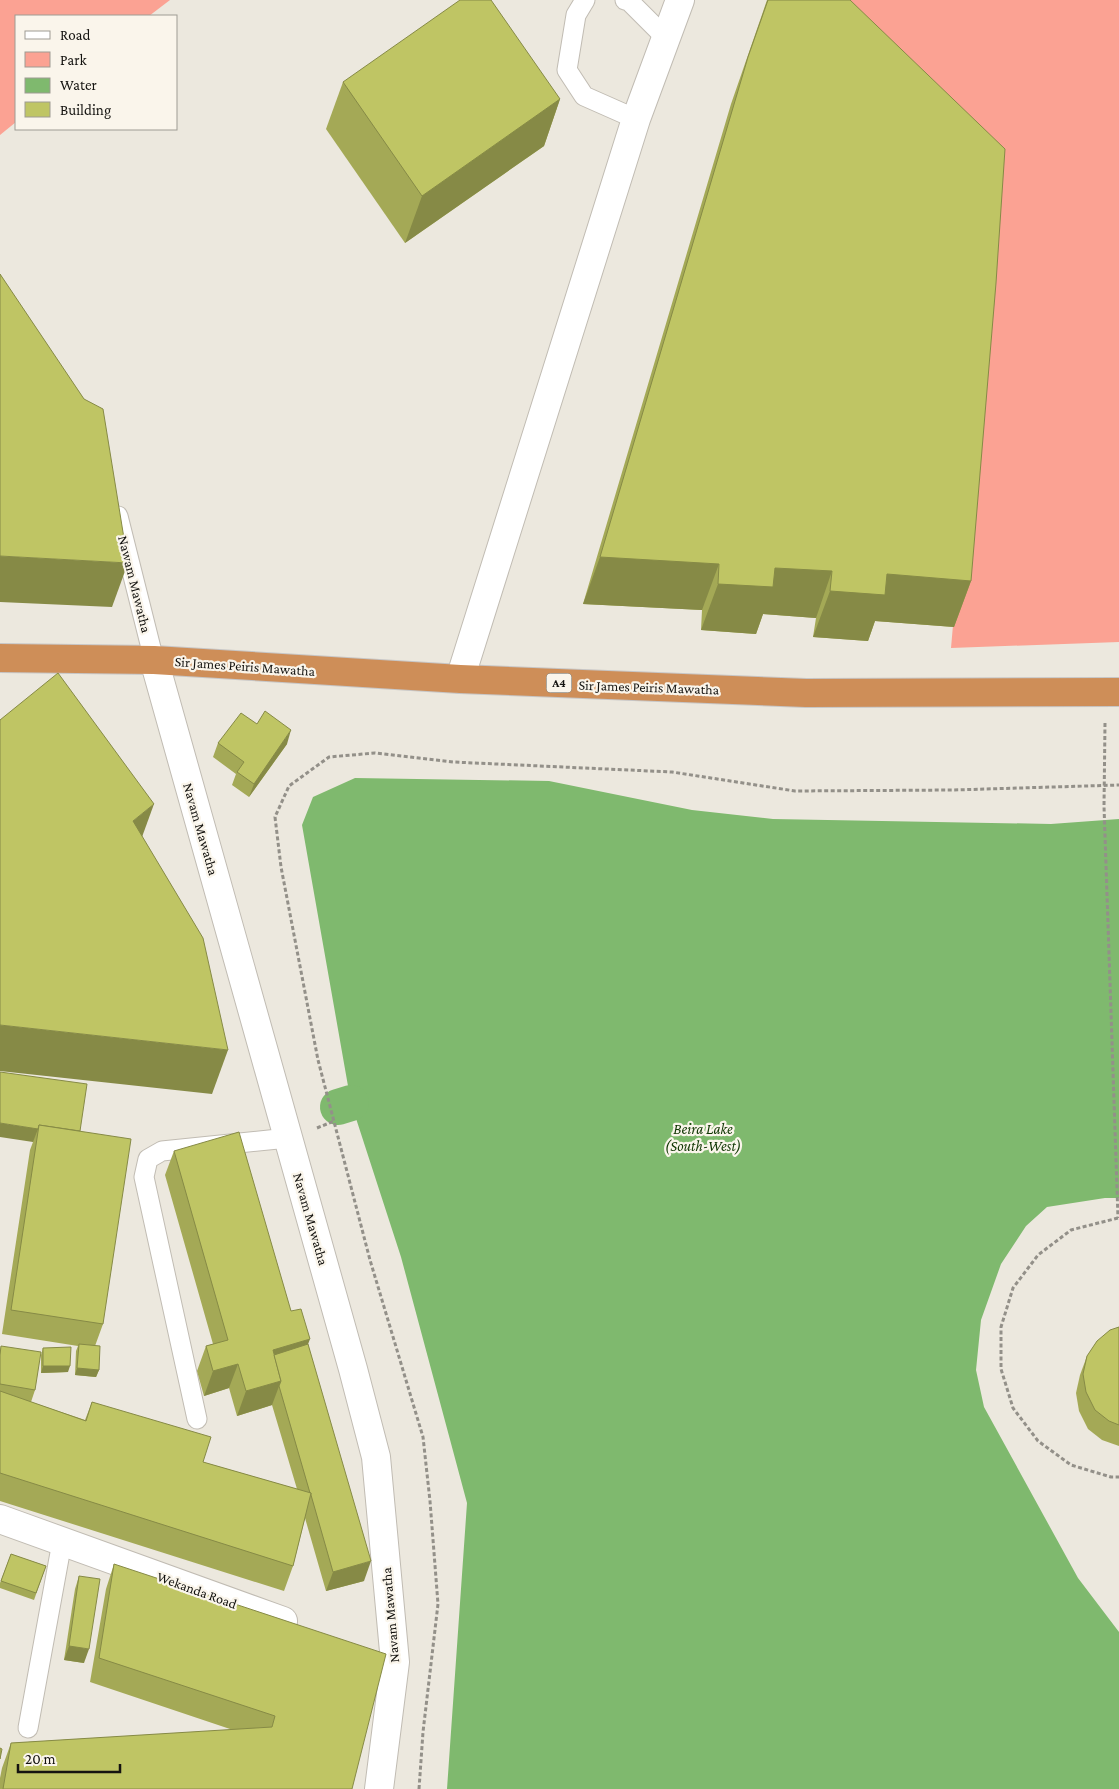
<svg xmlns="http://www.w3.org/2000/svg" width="1119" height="1789" viewBox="0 0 1119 1789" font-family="'Crimson Pro',serif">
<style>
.green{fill:#fba293}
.water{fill:#7fb96e}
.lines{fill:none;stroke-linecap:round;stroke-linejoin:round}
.canal{stroke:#7fb96e;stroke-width:36}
.service-casing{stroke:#c1bcb3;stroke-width:21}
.minor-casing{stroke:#c1bcb3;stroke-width:30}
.trunk-casing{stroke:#c7c6c6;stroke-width:30}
.path{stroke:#939089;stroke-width:3;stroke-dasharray:4 2.5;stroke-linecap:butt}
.service{stroke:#fff;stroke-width:19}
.minor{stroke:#fff;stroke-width:28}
.trunk{stroke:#ce8e58;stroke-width:28}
.wall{fill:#a4a956}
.shaded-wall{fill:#868a46}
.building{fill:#bfc564;stroke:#868a46}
.labels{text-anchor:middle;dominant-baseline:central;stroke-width:4.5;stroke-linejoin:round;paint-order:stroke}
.shield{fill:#faf5eb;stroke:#595752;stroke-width:1}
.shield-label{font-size:12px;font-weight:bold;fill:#141310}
.street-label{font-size:14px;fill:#141310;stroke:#faf5eb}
.water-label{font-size:15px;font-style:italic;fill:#0f3602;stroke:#faf5eb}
</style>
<rect width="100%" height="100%" fill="#ece8de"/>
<!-- green -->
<g class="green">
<polygon points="0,0 170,0 149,16 16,16 16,122 0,135"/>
<polygon points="785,0 1119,0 1119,642 951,648 979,330"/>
</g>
<!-- water -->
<polygon class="water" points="355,778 549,781 692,810 773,819 1051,824 1119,819 1119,1198 1105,1198 1047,1207 1026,1226 1001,1264 981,1320 976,1370 984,1407 1078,1578 1119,1632 1119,1789 447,1789 467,1503 401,1257 351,1103 302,825 313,797"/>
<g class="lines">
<!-- canal -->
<polyline class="canal" points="338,1107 351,1103"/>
<defs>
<g id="service">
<polyline points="585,0 576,15 567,70 584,96 636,119"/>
<polyline points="625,0 629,1 667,39"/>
<polyline points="118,516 154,660"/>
<polyline points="197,1419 144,1177 148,1159 162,1151 288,1138"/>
<polyline points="28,1728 62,1542"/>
</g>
<g id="minor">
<polyline points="154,660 353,1369 376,1457 395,1662 379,1789"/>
<polyline points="460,679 636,119 680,0"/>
<polyline points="0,1519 283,1621"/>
</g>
<polyline id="trunk" points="0,658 154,660 460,679 806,693 1119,692"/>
</defs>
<!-- service casing -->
<use href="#service" class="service-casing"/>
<!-- minor casing -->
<use href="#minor" class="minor-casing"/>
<!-- trunk casing -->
<use href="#trunk" class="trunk-casing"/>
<!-- path -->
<g class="path">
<polyline points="1105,723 1104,806 1118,1218"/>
<polyline points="317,1128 334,1121"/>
<polyline points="1118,1218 1071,1230 1038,1255 1013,1288 1001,1327 1001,1369 1013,1408 1038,1441 1071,1465 1111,1477 1119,1477"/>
<polyline points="419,1789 423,1732 438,1604 430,1501 423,1437 370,1260 318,1060 281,867 275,817 289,786 329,757 375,753 453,762 672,772 795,791 953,790 1119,785"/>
</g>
<!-- service -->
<use href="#service" class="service"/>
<!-- minor -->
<use href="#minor" class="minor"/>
<!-- trunk -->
<use href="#trunk" class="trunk"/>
</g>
<!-- wall -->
<g class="wall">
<polygon points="767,0 850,0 971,581 954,627 875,621 868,641 813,637 816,618 763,614 756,634 701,630 702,610 583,604 731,104"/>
<polygon points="343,82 560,99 544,146 405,243 326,129"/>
<polygon points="257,724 287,744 249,797 232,785 236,774 213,757 218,743"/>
<polygon points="0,1072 80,1131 103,1324 95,1346 99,1370 96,1377 75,1375 76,1351 78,1346 2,1334 30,1150 33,1142"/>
<polygon points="174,1151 291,1311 308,1344 364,1581 326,1591 305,1518 293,1566 284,1591 0,1501 0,1350 1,1346 35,1390 31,1402 85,1420 92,1402 203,1462 297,1489 272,1405 237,1416 229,1388 204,1396 197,1371 206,1346 213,1344 165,1175"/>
<polygon points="1119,1327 1119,1446 1102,1440 1088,1429 1079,1411 1076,1393 1080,1375 1087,1356"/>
<polygon points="43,1348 68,1372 41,1373 41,1355"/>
<polygon points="11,1554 46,1566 34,1600 0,1588 0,1583"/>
<polygon points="114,1564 352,1789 0,1789 0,1778 2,1768 11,1743 233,1730 90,1682 106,1589"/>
<polygon points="79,1576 84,1663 64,1660 75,1589"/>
</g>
<!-- shaded-wall -->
<g class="shaded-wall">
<polygon points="560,99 544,146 405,243 422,196"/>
<polygon points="0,556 128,563 112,607 0,602"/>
<polygon points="600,557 719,564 702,610 583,604"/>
<polygon points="775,568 832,571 816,618 763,614 756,634 701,630 718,584"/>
<polygon points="887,574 971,581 954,627 875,621 868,641 813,637 830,591"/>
<polygon points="291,730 287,744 249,797 254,784"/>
<polygon points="154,804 138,848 133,821"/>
<polygon points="0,1025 228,1050 212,1094 0,1071"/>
<polygon points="0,1123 38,1129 33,1142 0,1137"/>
<polygon points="310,1339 301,1363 275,1371 273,1350"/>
<polygon points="238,1364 229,1388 204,1396 213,1371"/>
<polygon points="43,1366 70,1366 68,1372 41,1373"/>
<polygon points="77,1368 99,1370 96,1377 75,1375"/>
<polygon points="281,1381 272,1405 237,1416 246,1391"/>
<polygon points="371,1561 364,1581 326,1591 333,1572"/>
<polygon points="69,1646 89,1649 84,1663 64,1660"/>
</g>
<!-- building -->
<g class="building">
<polygon points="460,0 491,0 560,99 422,196 343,82"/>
<polygon points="768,0 850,0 1005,149 996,283 971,581 887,574 885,595 830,591 832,571 775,568 773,587 718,584 719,564 600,557 748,57"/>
<polygon points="0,274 84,399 103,409 128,563 0,556"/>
<polygon points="58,673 154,804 133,821 203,938 228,1050 0,1025 0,720"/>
<polygon points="265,711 291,730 254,784 237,772 244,762 218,743 241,713 257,724"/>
<polygon points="0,1072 87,1084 80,1131 39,1125 38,1129 0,1123"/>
<polygon points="39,1125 131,1139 103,1324 11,1310"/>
<polygon points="239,1132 291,1311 301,1309 310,1339 273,1350 281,1381 246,1391 238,1364 213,1371 206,1346 228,1340 174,1151"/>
<polygon points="1119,1327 1119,1425 1109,1421 1095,1410 1086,1392 1083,1374 1087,1356 1097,1341 1110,1330"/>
<polygon points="79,1344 100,1346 99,1370 77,1368"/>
<polygon points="308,1344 371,1561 333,1572 311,1495 311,1493 310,1493 279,1386 281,1381 274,1355"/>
<polygon points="1,1346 41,1352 35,1390 0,1384 0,1355"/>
<polygon points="71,1347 70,1366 43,1366 43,1348"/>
<polygon points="0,1391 86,1421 92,1402 211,1437 203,1462 311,1493 293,1566 0,1473"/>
<polygon points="11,1554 46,1566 36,1593 1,1581"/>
<polygon points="114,1564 386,1654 352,1789 3,1789 11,1743 272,1727 275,1716 99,1658"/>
<polygon points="79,1576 100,1579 89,1649 69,1646"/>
<polygon points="0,1748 2,1749 0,1759"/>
</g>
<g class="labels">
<!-- shield labels -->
<rect class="shield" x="546.5" y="673.5" width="25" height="19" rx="4"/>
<g class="shield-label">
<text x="559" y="683">A4</text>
</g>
<!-- street labels -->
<g class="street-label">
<text transform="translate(135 584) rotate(76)">Nawam Mawatha</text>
<text transform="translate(245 666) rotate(4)">Sir James Peiris Mawatha</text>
<text transform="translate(649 687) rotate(2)">Sir James Peiris Mawatha</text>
<text transform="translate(201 829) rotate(74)">Navam Mawatha</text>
<text transform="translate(311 1219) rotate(74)">Navam Mawatha</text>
<text transform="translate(197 1590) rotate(20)">Wekanda Road</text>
<text transform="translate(390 1615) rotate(-95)">Navam Mawatha</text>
</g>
<!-- water labels -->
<g class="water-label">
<text x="703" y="1129">Beira Lake<tspan x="703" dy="17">(South-West)</tspan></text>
</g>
</g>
<!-- legend -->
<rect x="15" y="15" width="162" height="115" fill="#faf5eb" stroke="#9e9b93"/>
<rect x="25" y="31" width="25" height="8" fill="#ffffff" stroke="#9e9b93"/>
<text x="60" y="40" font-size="15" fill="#141310">Road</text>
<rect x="25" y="52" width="25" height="15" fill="#fba293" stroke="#9e9b93"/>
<text x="60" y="65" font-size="15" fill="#141310">Park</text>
<rect x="25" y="78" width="25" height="15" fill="#7fb96e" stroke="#9e9b93"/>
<text x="60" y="90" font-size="15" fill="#141310">Water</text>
<rect x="25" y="102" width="25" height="15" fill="#bfc564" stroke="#9e9b93"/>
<text x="60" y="115" font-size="15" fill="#141310">Building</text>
<!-- scale -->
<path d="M18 1764v8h102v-8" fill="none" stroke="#141310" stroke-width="2.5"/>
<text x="25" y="1764" font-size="15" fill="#141310" stroke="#faf5eb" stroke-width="4" paint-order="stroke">20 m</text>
</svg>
